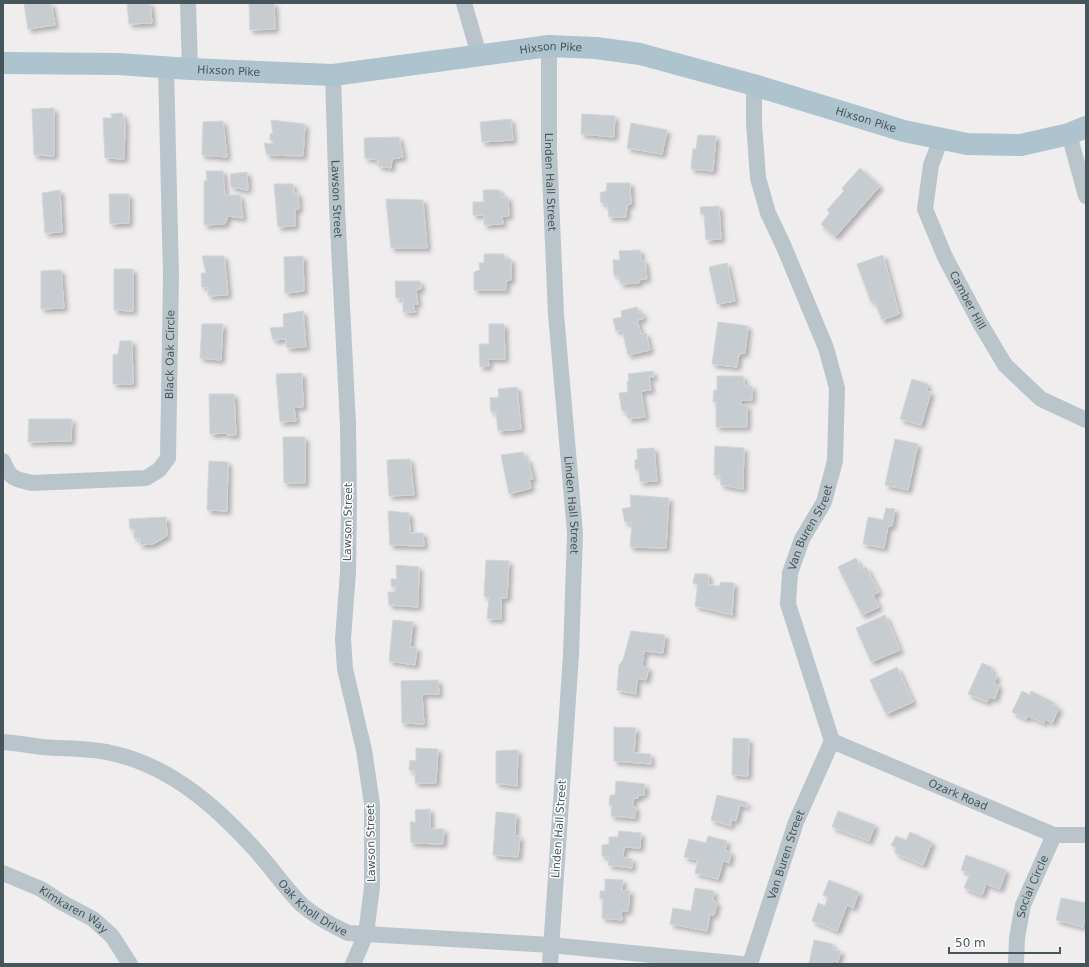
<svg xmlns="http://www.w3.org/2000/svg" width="1089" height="967" viewBox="0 0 1089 967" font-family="'DejaVu Sans',sans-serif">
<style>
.building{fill:#c7ccd0;stroke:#d1d5d9;filter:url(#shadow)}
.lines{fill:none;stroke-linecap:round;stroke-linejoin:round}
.minor{stroke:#b9c5cb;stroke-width:16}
.primary{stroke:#adc3cd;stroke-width:22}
.labels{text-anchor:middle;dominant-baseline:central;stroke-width:3;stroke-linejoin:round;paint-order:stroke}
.street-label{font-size:11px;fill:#46555b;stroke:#fff}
</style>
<defs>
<filter id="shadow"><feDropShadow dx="3.5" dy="3.5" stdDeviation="2" flood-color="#0004"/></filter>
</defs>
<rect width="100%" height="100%" fill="#f0edee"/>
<!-- building -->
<g class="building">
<polygon points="24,3 51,3 55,25 28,29"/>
<polygon points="127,3 150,3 152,23 129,24"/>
<polygon points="249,3 274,3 275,29 250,30"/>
<polygon points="54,108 54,156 34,155 32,109"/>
<polygon points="122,113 125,123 124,159 105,158 103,118 112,118 111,114"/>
<polygon points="582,114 615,116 614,137 581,134"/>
<polygon points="511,119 513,140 482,142 480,122"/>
<polygon points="271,120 305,124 303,156 267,155 264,143 273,144 273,141 270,140 270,134 273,133"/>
<polygon points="223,121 227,157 202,155 203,122"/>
<polygon points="631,123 667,130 662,154 627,148"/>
<polygon points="698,135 716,136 713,171 691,169 693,149 696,149"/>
<polygon points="399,137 403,157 392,159 391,168 378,166 378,160 365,158 364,138"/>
<polygon points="860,168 880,186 835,237 821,224 830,213 827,210 844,191 842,188"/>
<polygon points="206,171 223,171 225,195 240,195 243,218 228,216 225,224 204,225 204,181 207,181"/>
<polygon points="247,172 248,190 231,187 230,174"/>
<polygon points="607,183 630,183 631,204 627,205 626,217 609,217 607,203 601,203 600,193 606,191"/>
<polygon points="274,184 293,184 294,194 298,192 299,209 295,210 295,226 278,227"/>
<polygon points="60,190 62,232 45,233 42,193"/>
<polygon points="483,190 500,190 501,197 508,197 509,216 502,216 503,224 484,225 484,215 473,215 473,202 484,202"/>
<polygon points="109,194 129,194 129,223 110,224"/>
<polygon points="386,199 423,200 427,248 391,248"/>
<polygon points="719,206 721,239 706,240 704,214 701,214 700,207"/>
<polygon points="640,250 641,261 645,261 647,279 640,279 639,283 620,284 620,277 614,275 613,260 620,260 619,251"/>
<polygon points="484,254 504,254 504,259 511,259 511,280 506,281 506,290 474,290 474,272 480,270 479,263 484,263"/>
<polygon points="883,255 899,314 882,320 874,300 871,302 857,264"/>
<polygon points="202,256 224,256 228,295 208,296 208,287 202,287 201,273 206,273"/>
<polygon points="303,256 304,291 285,293 284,257"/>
<polygon points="727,263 735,301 717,304 709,267"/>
<polygon points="114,269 133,269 133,311 114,310"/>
<polygon points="61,270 64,308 41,309 41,271"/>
<polygon points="395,281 420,281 421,289 416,290 418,304 413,304 415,312 403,312 403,298 396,298"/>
<polygon points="637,307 639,313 642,312 643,319 637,320 641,334 646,333 650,350 628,355 622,330 616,331 613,319 622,317 621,311"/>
<polygon points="303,311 306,347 287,348 286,339 273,340 270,328 284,327 283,314"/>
<polygon points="718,322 748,326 745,353 739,354 737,367 712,364"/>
<polygon points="202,324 223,324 221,360 200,358"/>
<polygon points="489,324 504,324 505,359 488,359 489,366 480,367 479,344 489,344"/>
<polygon points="120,341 132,341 133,384 113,384 113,355 118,354"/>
<polygon points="653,371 654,377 649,377 651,390 641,391 645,417 628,419 627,410 622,411 619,393 628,392 627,382 629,381 628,374"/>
<polygon points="302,373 303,407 294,407 296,421 280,422 276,374"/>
<polygon points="717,376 743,376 745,386 752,386 752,400 741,400 741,405 747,405 747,427 716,427 716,402 713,402 714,390 717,390"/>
<polygon points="912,379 928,384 926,391 931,392 921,425 900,419"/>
<polygon points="517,387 521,429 498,431 496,412 491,412 490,398 499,397 498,389"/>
<polygon points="209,394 234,394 236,435 227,435 227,433 210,434"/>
<polygon points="29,419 72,419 71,441 28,442"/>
<polygon points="283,437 305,437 305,483 284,483"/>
<polygon points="895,439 918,444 908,490 885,485"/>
<polygon points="715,446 744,448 743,489 721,485 720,475 714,475"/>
<polygon points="654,448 657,481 640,482 639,469 635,469 635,460 638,459 637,449"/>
<polygon points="523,452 525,460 528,459 530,468 533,479 529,479 531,488 509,494 501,455"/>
<polygon points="410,459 414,495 389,496 387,460"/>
<polygon points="209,461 228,462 227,511 207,510"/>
<polygon points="630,495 669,498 666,548 630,547 632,523 625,522 622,509 631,507"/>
<polygon points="886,508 895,509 892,526 888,526 884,548 863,544 868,517 883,520"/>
<polygon points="388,511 409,513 410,533 423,533 424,546 390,545"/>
<polygon points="166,517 167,536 153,544 140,545 140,538 134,538 134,529 130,529 129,519"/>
<polygon points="856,558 861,569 866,567 879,592 873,595 879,607 862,615 838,567"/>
<polygon points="486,560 509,561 507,598 501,598 501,619 487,619 489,598 484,596"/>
<polygon points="396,565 419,567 418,607 389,605 388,592 395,592 396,587 391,586 391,579 397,579"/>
<polygon points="695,574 708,574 709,585 719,586 721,582 734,583 732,615 695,606 698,584 693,583"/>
<polygon points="885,615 900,650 871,662 856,628"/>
<polygon points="393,620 413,622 410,647 417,648 415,665 389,661"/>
<polygon points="631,631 665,635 663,653 644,651 642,666 649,668 646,680 637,678 636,694 617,690 619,665 623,660"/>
<polygon points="982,663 991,667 992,673 997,676 994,684 999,685 995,699 990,697 987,702 968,694"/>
<polygon points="897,667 913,702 886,714 870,680"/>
<polygon points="438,680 439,694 422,694 424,724 402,723 401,681"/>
<polygon points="1022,691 1030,695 1031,691 1053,702 1052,704 1059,708 1052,723 1045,719 1044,723 1028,716 1026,719 1012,712"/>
<polygon points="614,727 636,728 634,753 650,754 651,764 614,761"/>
<polygon points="733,738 749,739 748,776 732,775"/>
<polygon points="416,748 438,749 436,783 415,783 415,771 409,770 410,760 416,761"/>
<polygon points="518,750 517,786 496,783 496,751"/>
<polygon points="616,781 645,784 644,795 639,795 638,798 634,798 632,807 636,807 635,818 611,816 612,806 609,805 610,795 615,795"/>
<polygon points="717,795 746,802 747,807 740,805 736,821 731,819 731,826 711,820"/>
<polygon points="430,809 430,829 444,829 443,844 411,843 410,822 416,822 415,810"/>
<polygon points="838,811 875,825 869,841 832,827"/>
<polygon points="496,812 516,814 515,835 520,837 518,857 493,855"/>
<polygon points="619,831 641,833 640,848 624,847 623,857 632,859 632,868 608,865 609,857 602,856 602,845 609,844 609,837 618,837"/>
<polygon points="910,832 932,842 923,865 895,853 896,848 891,845 896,836 906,840"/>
<polygon points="708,836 727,841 725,851 731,852 729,863 723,861 718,879 695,873 698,860 684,857 689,839 706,843"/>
<polygon points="966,855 1006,870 1000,889 986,884 982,895 964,888 970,873 961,870"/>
<polygon points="605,879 623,880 622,891 630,890 628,911 621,911 622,920 602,918 603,899 600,899 600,891 605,891"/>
<polygon points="829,880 859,892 853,908 847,905 837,931 812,921 818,903 825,906 828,897 823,895"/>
<polygon points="695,888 714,891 713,900 717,903 714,915 710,914 707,931 670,924 673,908 691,911"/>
<polygon points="1061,898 1086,903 1086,913 1083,927 1056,920"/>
<polygon points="814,940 833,944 833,950 841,951 838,962 833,961 832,964 809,964"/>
</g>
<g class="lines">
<!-- minor -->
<g class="minor">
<polyline points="188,3 190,69"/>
<polyline points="464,3 479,55"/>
<path id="s1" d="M549,46V150L556,314L575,533L571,655L550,964"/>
<path id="s2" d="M333,75L337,207L348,424L349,504L348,572L343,639L345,669L364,750L372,804V887L366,934L353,964"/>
<polyline points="1069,134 1086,196"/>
<path id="s3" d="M941,139L931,165L925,209L945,257L980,323L1005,365L1041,399L1086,420"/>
<path id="s4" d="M3,461C10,479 14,479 32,483L146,478L159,470L168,458L171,277L166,68"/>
<path id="s5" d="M832,741L1054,835H1086"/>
<path id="s6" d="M3,742C16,743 29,745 42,747C65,749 89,748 111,753C172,766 219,809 259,854C273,870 286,889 302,905C316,917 331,925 348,933L551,945L742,964"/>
<path id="s7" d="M3,873L41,889L61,902L93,919L112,936L130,964"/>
<path id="s8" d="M750,964L796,822L832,741L788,604L790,573L802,539L824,502L835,461L837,388L826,348L784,247L768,213L758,178L754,123V85"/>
<path id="s9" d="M1016,964L1017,938L1023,905L1054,835"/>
</g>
<!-- primary -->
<path class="primary" id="s10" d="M3,63L118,64L190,69L333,75L549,46L596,48L640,54L754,85L904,131L967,144L1021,145L1069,134L1086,127"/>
</g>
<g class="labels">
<!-- street labels -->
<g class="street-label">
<text stroke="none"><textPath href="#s10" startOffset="550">Hixson Pike</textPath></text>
<text stroke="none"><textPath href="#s10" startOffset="226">Hixson Pike</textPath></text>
<text stroke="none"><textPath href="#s10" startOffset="875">Hixson Pike</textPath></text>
<text stroke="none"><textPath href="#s1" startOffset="136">Linden Hall Street</textPath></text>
<text stroke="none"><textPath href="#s2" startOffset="124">Lawson Street</textPath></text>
<text stroke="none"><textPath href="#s3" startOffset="173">Camber Hill</textPath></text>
<text stroke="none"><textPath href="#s4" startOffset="287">Black Oak Circle</textPath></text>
<text stroke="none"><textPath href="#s1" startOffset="460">Linden Hall Street</textPath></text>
<text transform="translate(348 522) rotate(-89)">Lawson Street</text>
<text stroke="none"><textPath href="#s8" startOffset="463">Van Buren Street</textPath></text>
<text stroke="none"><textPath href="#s5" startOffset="137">Ozark Road</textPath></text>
<text transform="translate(559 829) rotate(-86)">Linden Hall Street</text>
<text transform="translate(371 843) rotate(-91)">Lawson Street</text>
<text stroke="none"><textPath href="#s8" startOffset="115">Van Buren Street</textPath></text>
<text stroke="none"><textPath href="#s9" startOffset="80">Social Circle</textPath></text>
<text stroke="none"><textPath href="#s6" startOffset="368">Oak Knoll Drive</textPath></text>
<text stroke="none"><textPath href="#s7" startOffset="80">Kimkaren Way</textPath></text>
</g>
</g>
<!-- border -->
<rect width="1089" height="967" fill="none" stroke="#46555b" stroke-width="8"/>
<!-- scale -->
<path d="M949 947v6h111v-6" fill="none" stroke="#46555b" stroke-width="2"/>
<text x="955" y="947" font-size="12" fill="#46555b" stroke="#ffffff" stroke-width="3" paint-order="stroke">50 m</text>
</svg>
